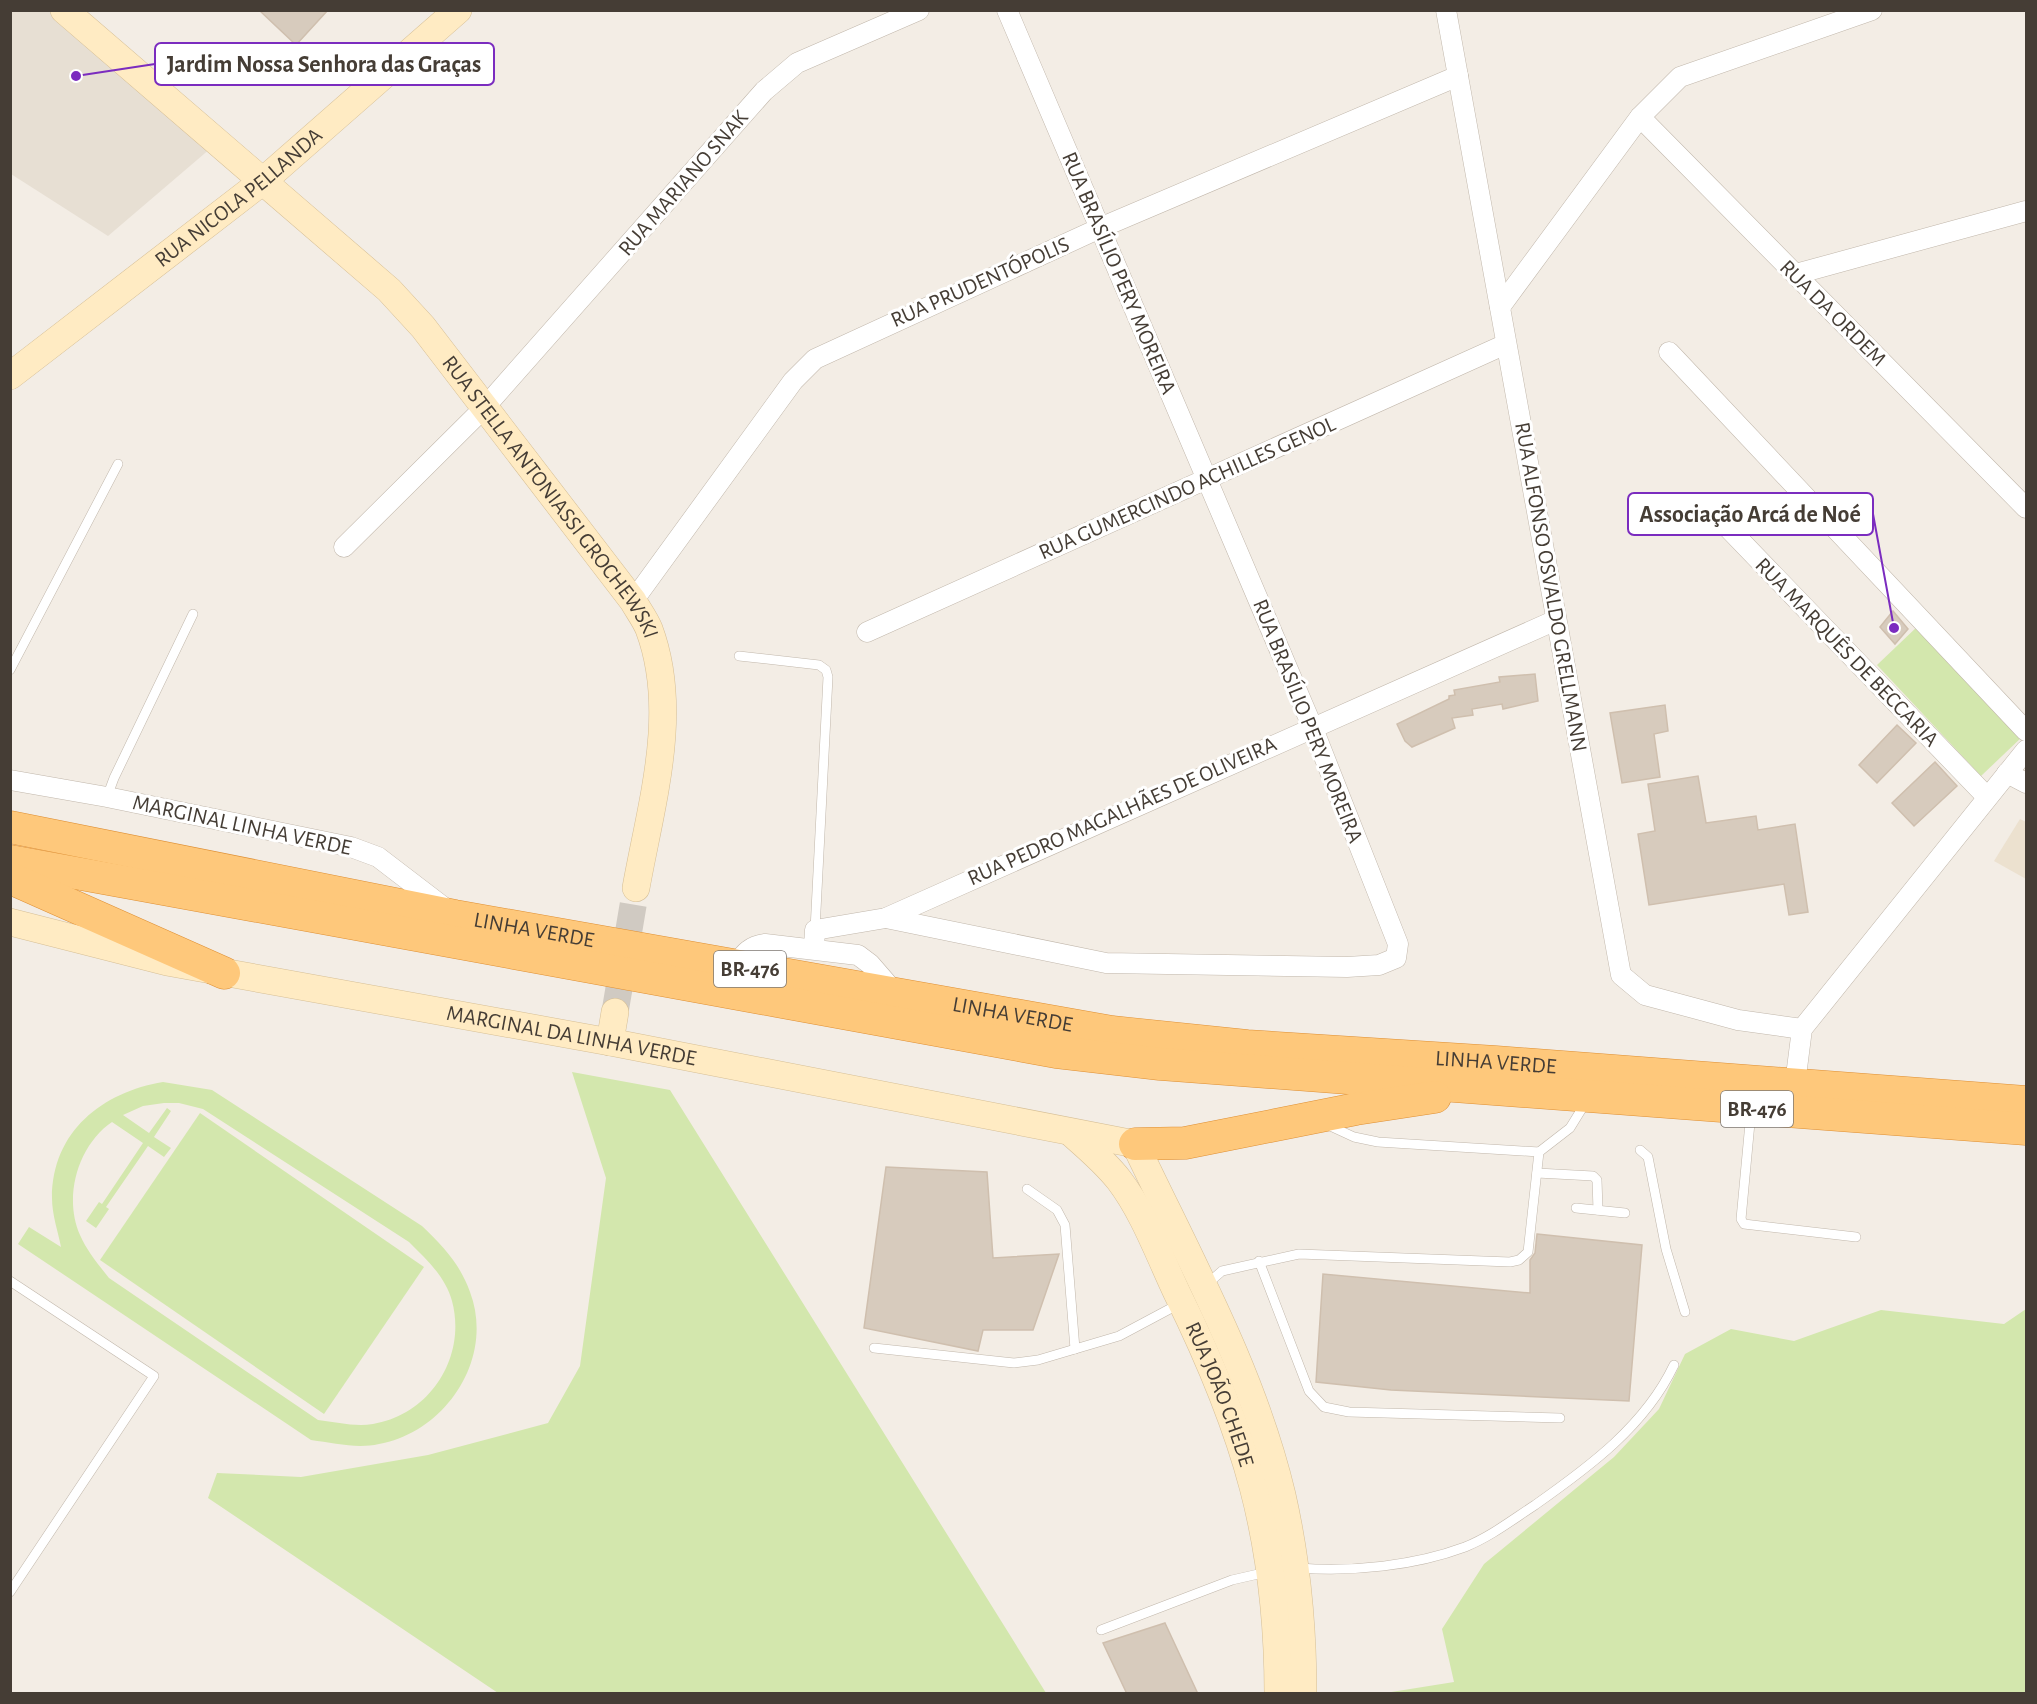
<svg xmlns="http://www.w3.org/2000/svg" width="2037" height="1704" viewBox="0 0 2037 1704" font-family="'Alegreya Sans',sans-serif">
<style>
.residential{fill:#e7dfd3}
.education{fill:#ece1cf}
.green{fill:#d3e7ad;fill-rule:evenodd}
.building{fill:#d7cbbd;stroke:#cfbfae;stroke-width:1.5}
.lines{fill:none;stroke-linecap:round;stroke-linejoin:round}
.secondary-tunnel{stroke:#d0cac2;stroke-width:27;stroke-dasharray:27 14;stroke-linecap:butt}
.service-casing{stroke:#c1b7ab;stroke-width:10}
.minor-casing{stroke:#c1b7ab;stroke-width:21}
.secondary-casing{stroke:#d6bf96;stroke-width:28}
.trunk-casing{stroke:#de8f34;stroke-width:33}
.service{stroke:#fff;stroke-width:9}
.minor{stroke:#fff;stroke-width:20}
.secondary{stroke:#ffebc3;stroke-width:27}
.trunk{stroke:#fec87b;stroke-width:32}
.labels{text-anchor:middle;dominant-baseline:central;stroke-width:6;stroke-linejoin:round;paint-order:stroke}
.shield{fill:#fff;stroke:#7d7772;stroke-width:1.5}
.shield-label{font-size:21px;font-weight:bold;fill:#453d35}
.street-label{font-size:22px;fill:#453d35;stroke:#fff}
.leader{fill:none;stroke:#7b2cbf;stroke-width:2}
.callout-dot{fill:#7b2cbf;stroke:#fff;stroke-width:2}
.callout{fill:#fff;stroke:#7b2cbf;stroke-width:2}
.callout-label{font-size:24px;text-anchor:middle;font-weight:bold;fill:#453d35}
</style>
<rect width="100%" height="100%" fill="#f3ede5"/>
<!-- residential -->
<polygon class="residential" points="11,11 64,11 218,142 108,236 11,174"/>
<!-- education -->
<polygon class="education" points="2020,819 2026,822 2026,879 1994,861"/>
<!-- green -->
<g class="green">
<polygon points="1919,625 2023,736 1981,776 1877,665"/>
<polygon points="572,1072 670,1090 1046,1693 498,1693 208,1498 217,1473 301,1477 428,1455 548,1423 580,1366 606,1178"/>
<path d="M163,1082L212,1090L422,1226C443,1246 460,1264 470,1292C495,1358 446,1432 379,1444C357,1449 334,1443 311,1440L18,1244L29,1227L61,1247C58,1231 52,1215 52,1198C52,1131 103,1092 163,1082ZM164,1103H179L203,1109L409,1242C427,1260 445,1276 452,1301C467,1357 430,1415 373,1424C355,1427 336,1422 318,1420L109,1278C98,1264 87,1251 80,1235C63,1197 78,1145 112,1122L143,1143L102,1204L99,1202L86,1221L96,1228L109,1209L106,1207L148,1146L164,1157L171,1148L154,1137L171,1111L167,1108L149,1133L123,1115L143,1106Z"/>
<polygon points="200,1113 424,1267 324,1414 100,1260"/>
<polygon points="2026,1309 2026,1693 1385,1693 1454,1682 1442,1629 1484,1564 1614,1457 1659,1409 1685,1354 1731,1329 1794,1341 1881,1310 2004,1324"/>
</g>
<!-- building -->
<g class="building">
<polygon points="259,10 328,10 296,45"/>
<polygon points="1893,611 1908,629 1895,644 1880,627"/>
<polygon points="1535,674 1538,701 1503,709 1502,704 1472,709 1473,715 1452,718 1455,728 1412,747 1405,741 1397,724 1449,699 1449,696 1455,695 1454,690 1500,682 1499,677"/>
<polygon points="1665,705 1668,731 1654,734 1660,777 1622,783 1610,713"/>
<polygon points="1897,725 1916,743 1877,783 1859,765"/>
<polygon points="1935,762 1957,786 1914,826 1892,803"/>
<polygon points="1698,776 1706,823 1756,816 1758,830 1795,824 1808,912 1789,915 1784,884 1649,905 1638,834 1655,831 1648,784"/>
<polygon points="886,1167 987,1172 993,1258 1059,1254 1033,1330 983,1330 978,1351 864,1328"/>
<polygon points="1537,1234 1642,1245 1629,1401 1391,1390 1316,1382 1323,1274 1530,1293 1530,1260 1535,1253"/>
<polygon points="1165,1623 1198,1694 1127,1694 1103,1643"/>
</g>
<g class="lines">
<!-- secondary-tunnel -->
<polyline class="secondary-tunnel" points="615,1012 636,888"/>
<defs>
<g id="service">
<polyline points="739,656 819,665 826,670 828,677 815,930"/>
<polyline points="10,670 118,464"/>
<polyline points="107,797 114,778 193,614"/>
<polyline points="1751,1112 1741,1219 1744,1224 1856,1237"/>
<polyline points="1640,1150 1648,1157 1666,1249 1685,1312"/>
<polyline points="1539,1152 1570,1128 1586,1102"/>
<polyline points="1537,1173 1593,1176 1597,1180 1598,1210"/>
<polyline points="1027,1189 1057,1210 1065,1225 1075,1349"/>
<polyline points="1576,1208 1625,1213"/>
<polyline points="1259,1261 1309,1391 1324,1407 1349,1412 1560,1418"/>
<polyline points="10,1281 154,1376 10,1592"/>
<polyline points="1207,1284 1222,1271 1299,1254 1510,1262 1519,1260 1528,1252 1539,1152 1378,1142 1354,1137 1328,1125"/>
<polyline points="874,1348 1014,1363 1038,1360 1119,1336 1179,1304"/>
<path d="M1299,1568C1352,1572 1414,1566 1465,1547C1490,1537 1512,1520 1535,1505C1589,1467 1645,1426 1674,1365"/>
<polyline points="1101,1630 1232,1580 1267,1572"/>
</g>
<g id="minor">
<polyline points="1446,10 1621,975 1645,995 1738,1020 1802,1029"/>
<polyline points="1640,117 2026,508"/>
<polyline points="1796,274 2026,211"/>
<polyline points="1500,307 1640,117 1680,77 1872,10"/>
<polyline points="1669,352 2026,731"/>
<polyline points="1707,506 1987,797"/>
<polyline points="344,547 485,407 764,91 797,63 919,10"/>
<polyline points="633,601 793,381 815,359 1100,228 1458,76"/>
<polyline points="867,632 1506,344"/>
<polyline points="2007,773 2026,783"/>
<polyline points="10,780 107,797 351,847 378,857 446,909"/>
<polyline points="886,918 1106,963 1347,967 1379,965 1396,958 1398,944 1312,726 1007,10"/>
<polyline points="814,948 815,930 886,918 1556,620"/>
<path d="M735,966C744,954 749,946 765,944L858,955L870,964L896,994"/>
<polyline points="1795,1084 1802,1029 2026,750"/>
</g>
<g id="secondary">
<path id="s1" d="M64,10L389,290L423,327L633,601C638,610 645,619 649,629C680,712 651,804 636,888"/>
<path id="s2" d="M10,376L263,181L458,10"/>
<path id="s3" d="M10,922L167,962L610,1042L1135,1144C1189,1258 1253,1372 1282,1495C1297,1561 1303,1626 1303,1694"/>
<polyline points="610,1042 615,1012"/>
<path id="s4" d="M1070,1132C1087,1147 1105,1162 1119,1180C1144,1213 1159,1255 1177,1293C1245,1431 1278,1538 1278,1694"/>
</g>
<g id="trunk">
<path id="s5" d="M10,827L455,916L1112,1032L1247,1046L1496,1062L2026,1102"/>
<polyline points="10,861 1056,1052 1160,1064 2026,1129"/>
<polyline points="10,878 224,973"/>
<polyline points="1135,1144 1185,1143 1356,1109 1435,1097"/>
</g>
</defs>
<!-- service casing -->
<use href="#service" class="service-casing"/>
<!-- minor casing -->
<use href="#minor" class="minor-casing"/>
<!-- secondary casing -->
<use href="#secondary" class="secondary-casing"/>
<!-- trunk casing -->
<use href="#trunk" class="trunk-casing"/>
<!-- service -->
<use href="#service" class="service"/>
<!-- minor -->
<use href="#minor" class="minor"/>
<!-- secondary -->
<use href="#secondary" class="secondary"/>
<!-- trunk -->
<use href="#trunk" class="trunk"/>
</g>
<g class="labels">
<!-- shield labels -->
<g class="shield">
<rect x="714" y="951" width="72" height="36" rx="4.5"/>
<rect x="1721" y="1091" width="72" height="36" rx="4.5"/>
</g>
<g class="shield-label">
<text x="750" y="969">BR-476</text>
<text x="1757" y="1109">BR-476</text>
</g>
<!-- street labels -->
<g class="street-label">
<text transform="translate(683 183) rotate(-49)">RUA MARIANO SNAK</text>
<text stroke="none"><textPath href="#s2" startOffset="290">RUA NICOLA PELLANDA</textPath></text>
<text transform="translate(1119 273) rotate(67)">RUA BRASÍLIO PERY MOREIRA</text>
<text transform="translate(980 282) rotate(-24)">RUA PRUDENTÓPOLIS</text>
<text transform="translate(1833 313) rotate(45)">RUA DA ORDEM</text>
<text transform="translate(1187 488) rotate(-24)">RUA GUMERCINDO ACHILLES GENOL</text>
<text stroke="none"><textPath href="#s1" startOffset="692">RUA STELLA ANTONIASSI GROCHEWSKI</textPath></text>
<text transform="translate(1551 587) rotate(80)">RUA ALFONSO OSVALDO GRELLMANN</text>
<text transform="translate(1847 652) rotate(46)">RUA MARQUÊS DE BECCARIA</text>
<text transform="translate(1308 721) rotate(68)">RUA BRASÍLIO PERY MOREIRA</text>
<text transform="translate(1122 811) rotate(-24)">RUA PEDRO MAGALHÃES DE OLIVEIRA</text>
<text transform="translate(242 825) rotate(12)">MARGINAL LINHA VERDE</text>
<text stroke="none"><textPath href="#s5" startOffset="534">LINHA VERDE</textPath></text>
<text stroke="none"><textPath href="#s5" startOffset="1020">LINHA VERDE</textPath></text>
<text stroke="none"><textPath href="#s3" startOffset="573">MARGINAL DA LINHA VERDE</textPath></text>
<text stroke="none"><textPath href="#s5" startOffset="1506">LINHA VERDE</textPath></text>
<text stroke="none"><textPath href="#s4" startOffset="306">RUA JOÃO CHEDE</textPath></text>
</g>
</g>
<!-- callouts -->
<path class="leader" d="M76 76L155 64M1894 628L1873 514"/>
<g class="callout-dot">
<circle cx="76" cy="76" r="6"/>
<circle cx="1894" cy="628" r="6"/>
</g>
<g class="callout">
<rect x="155" y="43" width="339" height="42" rx="6"/>
<rect x="1628" y="493" width="245" height="42" rx="6"/>
</g>
<g class="callout-label">
<text x="324" y="72">Jardim Nossa Senhora das Graças</text>
<text x="1750" y="522">Associação Arcá de Noé</text>
</g>
<!-- border -->
<rect width="2037" height="1704" fill="none" stroke="#453d35" stroke-width="24"/>
</svg>
